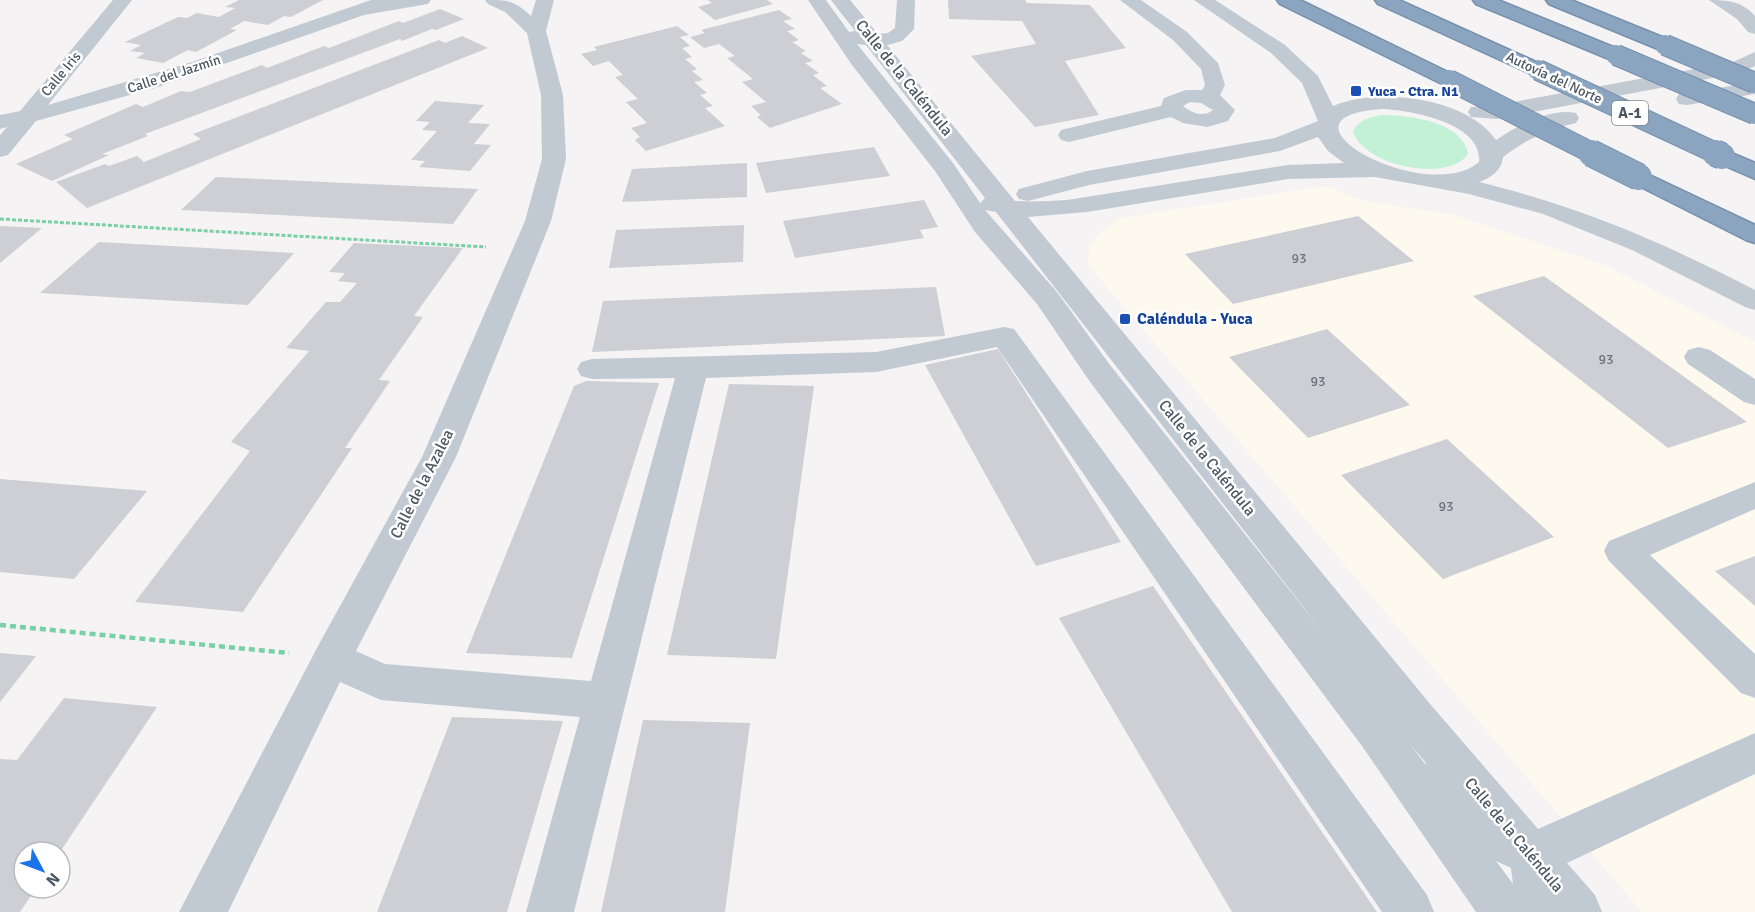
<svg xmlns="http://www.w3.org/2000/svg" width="1755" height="912" viewBox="0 0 1755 912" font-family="Signika,sans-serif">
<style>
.commercial{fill:#fdf9ef}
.green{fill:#c3f1d5}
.building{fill:#cdcfd5}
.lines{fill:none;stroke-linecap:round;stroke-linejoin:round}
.highway-casing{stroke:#7690ad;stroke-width:3}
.path-far1{stroke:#7ad0a6;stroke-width:3;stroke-dasharray:4 2;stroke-linecap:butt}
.path{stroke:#7ad0a6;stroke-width:4.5;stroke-dasharray:6 4;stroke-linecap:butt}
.minor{fill:#c1cad2;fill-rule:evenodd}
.highway{fill:#8ba5c1;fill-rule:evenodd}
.highway-bridge-far1-casing{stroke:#7690ad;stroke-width:22;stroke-linecap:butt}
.highway-bridge-casing{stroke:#7690ad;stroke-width:28;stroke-linecap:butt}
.highway-bridge-far1{stroke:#8ba5c1;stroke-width:20}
.highway-bridge{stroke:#8ba5c1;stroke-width:26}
.transit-dot{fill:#1a4fb4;stroke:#fff;stroke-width:2}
.labels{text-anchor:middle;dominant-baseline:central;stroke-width:5;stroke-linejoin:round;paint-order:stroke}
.far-street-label{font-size:14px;fill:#4a5661;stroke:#fff}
.far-transit-label{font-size:14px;font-weight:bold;fill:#164399;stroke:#fff;text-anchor:start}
.number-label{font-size:14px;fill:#6b747e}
.shield{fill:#fff;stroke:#808990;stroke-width:1.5}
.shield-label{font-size:15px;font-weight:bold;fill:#4a5661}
.street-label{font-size:16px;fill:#4a5661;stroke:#fff}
.transit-label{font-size:16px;font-weight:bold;fill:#164399;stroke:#fff;text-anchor:start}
</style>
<rect width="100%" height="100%" fill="#f5f3f3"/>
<!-- commercial -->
<polygon class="commercial" points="1324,186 1365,201 1454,215 1605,265 1755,342 1755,912 1642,912 1088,265 1089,245 1101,231 1121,218"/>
<!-- green -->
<path class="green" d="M1381,115C1408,115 1463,121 1468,154C1447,184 1362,165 1353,131C1360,119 1369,118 1381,115Z"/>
<!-- building -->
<g class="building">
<polygon points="239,0 323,0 291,17 284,16 268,25 244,21 230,29 237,30 196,52 188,50 163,63 136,58 145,53 130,51 141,45 125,42 178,17 187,18 197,13 219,17 235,8 225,7"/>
<polygon points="708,0 767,0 773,4 715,20 698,7 712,3"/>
<polygon points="948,0 1025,0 1027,3 1090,5 1126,48 1065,61 1099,115 1035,127 971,56 1036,44 1022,21 949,19"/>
<polygon points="440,9 464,19 436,30 432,29 402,41 400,39 145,134 148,136 102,154 109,155 52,181 16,164 73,139 64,135 136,104 143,107 181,91 190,92 262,65 267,68 324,46 329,48 399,21 403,23"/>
<polygon points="779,10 792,19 783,21 795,29 787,31 799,40 792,42 806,51 801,53 813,61 805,63 819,73 813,75 827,86 820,88 842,104 770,128 757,117 761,115 751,106 766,102 742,82 753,79 727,58 735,56 719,44 704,48 690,37 705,33 701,30"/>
<polygon points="677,26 689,35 680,37 690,46 682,48 692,57 685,59 697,69 692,71 703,80 694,82 707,93 700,95 713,106 705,108 725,126 646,151 635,140 640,137 631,128 647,123 626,102 638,99 615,77 623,75 609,61 593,66 581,54 597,50 594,47"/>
<polygon points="462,36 488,48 87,208 56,182 105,164 109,166 137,156 144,162 201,139 193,134 439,40 445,43"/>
<polygon points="435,101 484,105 468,123 490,124 474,144 491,145 470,171 419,167 425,161 411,160 437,131 422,130 430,122 416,121"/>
<polygon points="874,147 890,176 766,193 756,163"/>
<polygon points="747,163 747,197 622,202 632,169"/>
<polygon points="216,177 478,189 453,224 181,210"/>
<polygon points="924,200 938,227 920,230 924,238 795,258 783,221"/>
<polygon points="1358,216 1414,261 1233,304 1185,254"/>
<polygon points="744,225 743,262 609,268 616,230"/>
<polygon points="0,226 42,228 0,263"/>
<polygon points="99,242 294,253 248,305 40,293"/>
<polygon points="354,243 463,248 414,316 423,317 379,380 390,381 345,448 352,448 243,612 135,602 250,451 231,442 309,351 286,348 326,302 340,302 357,283 338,281 345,273 329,272"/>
<polygon points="1544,276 1747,422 1668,448 1473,296"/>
<polygon points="936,287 945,336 592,352 603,301"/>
<polygon points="1327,329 1410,405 1308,438 1229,357"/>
<polygon points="998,349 1121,542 1036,566 925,365"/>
<polygon points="586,381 659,383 572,658 466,653 574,386"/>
<polygon points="729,384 814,386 776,659 667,655"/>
<polygon points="1447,439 1554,537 1443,579 1341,475"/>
<polygon points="0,479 147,491 74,579 0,572"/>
<polygon points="1755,556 1755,606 1715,571"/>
<polygon points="1153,586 1377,912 1232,912 1059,618"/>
<polygon points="0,653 36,656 0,702"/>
<polygon points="64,698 157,707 60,852 24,852 24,888 36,888 20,912 0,912 0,759 17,760"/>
<polygon points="452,717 563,721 507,912 377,912"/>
<polygon points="643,720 750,723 725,912 601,912"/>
</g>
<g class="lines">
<defs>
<g id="highway">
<polygon points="1277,0 1300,0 1456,76 1459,80 1456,84 1449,86 1442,84 1280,4"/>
<polygon points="1375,0 1399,0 1545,66 1548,70 1545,74 1538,76 1531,74 1378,4"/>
<polygon points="1473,0 1498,0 1623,51 1626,55 1623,59 1609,59 1476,4"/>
<polygon points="1546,0 1571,0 1672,41 1675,45 1672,49 1658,49 1549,4"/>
<polygon points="1722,149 1755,163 1755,179 1714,161 1710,156 1714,151"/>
<polygon points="1639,170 1755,225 1755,243 1746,240 1631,182 1627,177 1631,172"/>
</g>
</defs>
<!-- highway casing -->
<use href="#highway" class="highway-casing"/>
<!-- path-far1 -->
<polyline class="path-far1" points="0,219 486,247"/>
<!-- path -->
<polyline class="path" points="0,625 289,653"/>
<!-- minor -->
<g class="minor">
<polygon points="113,0 132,0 48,105 189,63 371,0 431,0 428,4 422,5 364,15 155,88 36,121 8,155 0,157 0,135 7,127 0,129 0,115 20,111"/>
<path d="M485,0C508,0 514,0 531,16L536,0H554L546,31L563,95L566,159L551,221L456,457L356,651L385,664L591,681L675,378L592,379L581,376L577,369L581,362L592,359L876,352L1004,327L1014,329L1427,895L1434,912H1382L997,347L876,372L706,378L574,912H526L580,717L381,700L340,682L228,912H179L318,646L422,457L525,221L542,159L541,95L527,33L505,12L488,4Z"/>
<path d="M808,0H826L849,32L855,31L831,0H850L878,34L888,33L895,28L897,0H915L914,29L902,41L887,45L1015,201C1033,202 1049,201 1067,200L1288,165L1344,163L1328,151L1318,137L1280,151L1089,185L1028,201L1019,199L1016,194L1019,189L1087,171L1275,138L1318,121L1302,83L1271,53L1194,0H1215L1285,45L1318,76L1333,106C1379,87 1466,97 1496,140C1516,127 1550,107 1576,113L1579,118L1576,123C1548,129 1525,140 1503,157C1502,170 1491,178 1479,182C1581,207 1662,242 1755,290V310L1745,307L1632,250L1543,214L1469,194L1375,177L1288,179L1087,212L1028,217L1431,705L1538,829L1755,733V774L1567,863L1595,895L1602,912H1476L1362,746L1088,379L1037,304L975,232L935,171L852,65ZM857,44L866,45L985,198L980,203L953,163ZM1382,109C1410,110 1483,123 1479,162C1428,207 1260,117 1382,109ZM985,210L996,212L1323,632L1110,365L1057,292ZM1410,744L1426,763L1425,764ZM1496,861L1511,868L1513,884Z"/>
<path d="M1120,0H1141L1187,32L1218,63L1225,85L1220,95L1235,110L1228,121L1207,127L1183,123L1171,117L1069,142L1061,140L1058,135L1061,130L1161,106L1164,98L1186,90H1202L1205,85L1201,69L1173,40ZM1190,102L1201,103L1213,110C1203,118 1192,113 1183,106Z"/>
<path d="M1709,0C1727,0 1742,1 1755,16V34L1748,32L1737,19Z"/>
<polygon points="1755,52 1755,66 1739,73 1497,119 1471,117 1468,112 1471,107 1497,105 1733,62"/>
<polygon points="1755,82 1755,94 1687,105 1679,104 1676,99 1679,94 1687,93"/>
<polygon points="1699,347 1710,350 1755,379 1755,405 1744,402 1688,364 1684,357 1688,350"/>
<polygon points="1755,482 1755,509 1650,555 1755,654 1755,698 1741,693 1609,561 1604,551 1609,541"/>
</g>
<!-- highway -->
<use href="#highway" class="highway"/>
<defs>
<g id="highway-bridge-far1">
<polyline points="1665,45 1755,83"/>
<polyline points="1616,55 1755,114"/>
<polyline points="1538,70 1718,154"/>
<polyline points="1449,80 1594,154"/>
</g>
<g id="highway-bridge">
<polyline points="1591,153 1639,177"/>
<polyline points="1715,153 1722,156"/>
</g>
</defs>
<!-- highway-bridge-far1 casing -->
<use href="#highway-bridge-far1" class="highway-bridge-far1-casing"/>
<!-- highway-bridge casing -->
<use href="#highway-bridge" class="highway-bridge-casing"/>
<!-- highway-bridge-far1 -->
<use href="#highway-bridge-far1" class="highway-bridge-far1"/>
<!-- highway-bridge -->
<use href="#highway-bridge" class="highway-bridge"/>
</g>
<!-- markers -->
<g class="transit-dot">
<rect x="1350" y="85" width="12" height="12" rx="3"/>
<rect x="1119" y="313" width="12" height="12" rx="3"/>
</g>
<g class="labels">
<!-- far-street labels -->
<g class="far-street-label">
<text transform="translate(61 74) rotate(-50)">Calle Iris</text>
<text transform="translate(174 74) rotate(-18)">Calle del Jazmín</text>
<text transform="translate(1554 78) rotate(25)">Autovía del Norte</text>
</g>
<!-- far-transit labels -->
<g class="far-transit-label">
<text x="1368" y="91">Yuca - Ctra. N1</text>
</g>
<!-- number labels -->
<g class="number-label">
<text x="1299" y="258">93</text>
<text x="1606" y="359">93</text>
<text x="1318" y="381">93</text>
<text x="1446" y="506">93</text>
</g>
<!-- shield labels -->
<rect class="shield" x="1612" y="101" width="36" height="24" rx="4.5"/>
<g class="shield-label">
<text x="1630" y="113">A-1</text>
</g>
<!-- street labels -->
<g class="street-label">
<text transform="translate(904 78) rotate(51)">Calle de la Caléndula</text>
<text transform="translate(1207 458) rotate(51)">Calle de la Caléndula</text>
<text transform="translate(422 484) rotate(-63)">Calle de la Azalea</text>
<text transform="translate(1514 835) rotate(50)">Calle de la Caléndula</text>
</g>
<!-- transit labels -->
<g class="transit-label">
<text x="1137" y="319">Caléndula - Yuca</text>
</g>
</g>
<!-- north arrow -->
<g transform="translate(42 870) rotate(131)"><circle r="28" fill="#ffffff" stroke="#b7bbc0" stroke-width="1.5"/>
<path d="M0-4.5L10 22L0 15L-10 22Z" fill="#1a73e8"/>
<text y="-9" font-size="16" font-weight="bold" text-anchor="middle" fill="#4a5661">N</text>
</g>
</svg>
